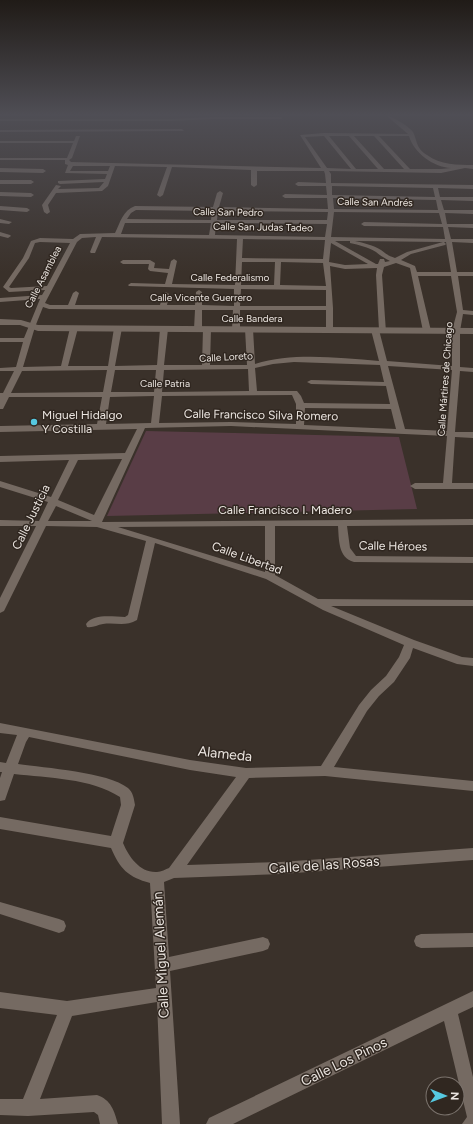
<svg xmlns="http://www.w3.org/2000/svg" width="473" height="1124" viewBox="0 0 473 1124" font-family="Figtree,sans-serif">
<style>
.green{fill:#593d46}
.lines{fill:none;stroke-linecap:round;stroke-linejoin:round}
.street{fill:#756a62;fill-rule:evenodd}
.secondary{fill:#756a62;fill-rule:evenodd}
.poi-dot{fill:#56c9e1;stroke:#302720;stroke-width:1.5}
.labels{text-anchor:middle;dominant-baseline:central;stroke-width:3;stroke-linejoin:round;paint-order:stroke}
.far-street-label{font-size:10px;fill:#ebe5e0;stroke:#302720}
.poi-label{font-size:12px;fill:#ebe5e0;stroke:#302720;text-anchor:start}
.street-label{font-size:12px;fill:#ebe5e0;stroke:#302720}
.near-street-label{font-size:14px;fill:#ebe5e0;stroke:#302720}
</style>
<rect width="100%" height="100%" fill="#3a312a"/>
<!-- green -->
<polygon class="green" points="146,431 399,437 417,509 107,516"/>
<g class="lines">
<!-- street -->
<g class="street">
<path d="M387,116C392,116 410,127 413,132C418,143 416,148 427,155C440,165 458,165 473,165V169L465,168L441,173L329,171L331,174V183L473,185V189L438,188L440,197H473V201L441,200L444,210H473V214L445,213L447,224H473V228L448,227L451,239H473V243L452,242L457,272H473V276H458L463,310L473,311V315L463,314L460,331V367L473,368V372L460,371L455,432H473V438L455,437L452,483H473V489H415L410,486L415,483H443L447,436L231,426L145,428L102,522L473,519V525L347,526L350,548L356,556L473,557V563L354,562C338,558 339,539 338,526H275V575L318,599L473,600V606H331L414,640L462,657L473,658V666L457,664L413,648L410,658L394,682L379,696L367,711L334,767L473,781V791L325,776L249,778L187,865L281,862L473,848V860L281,874L174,878L164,882L169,957L263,937L268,939L270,944L268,949L263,951L170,971L180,1124H162L157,1002L72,1016L40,1099L97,1095C111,1100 114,1110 118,1124H100L98,1115L94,1112L28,1116L0,1115V1099H23L57,1015L0,1008V992L67,1001L156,988L150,883C128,877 120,869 111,848L0,829V817L111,836L121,805L120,797C91,778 48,778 14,774L5,800L0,801V778L2,772H0V762L6,763L17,735L0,733V723L190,760L246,768L321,766L359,705L371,690L386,676L399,657L404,645L323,610L266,579L155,543L137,620C125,627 115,622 103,624C97,625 93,628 87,627L86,624C94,613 113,617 125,617L128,615L146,541L97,527L46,526L5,609L4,611L0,613V598L36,526H0V520L39,521L48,502L0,487V481L51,497L69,460L0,462V456L125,453L137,429L0,432V426L97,424L102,397H9L3,409H0V393H3L14,371H0V368L16,367L23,342H0V338H24L40,299L0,302V298L42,295L45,290L9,292L3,287L23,258L31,241L40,238L73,239L80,234L115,233C120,223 123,210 135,206L213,207L217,193L220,191L223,193L219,207L328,209L327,198H285L282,196L285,194L327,195L326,186H298L295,184L298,182L326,183L325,174L324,171H257V185L254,187L251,185V170L172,167L163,195L160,197L157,195L167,167L115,166L108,186L102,191L56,193L48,205L50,212L47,214L44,212L42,205L56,185L61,186L58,189L99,188L104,182L60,184L58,183V181L105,179L107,174L65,173L68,165L65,164V160H0V158H67L73,143H0V141H74L76,136H80L72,158L69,160L71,162L321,168L300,135L324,133L408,134ZM324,136L351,169L327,168L305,137ZM329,136H349L378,169H356ZM354,136H374L404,169H384ZM379,136H409C414,153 433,167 451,168L441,169H410ZM73,166H110L108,171H70ZM332,186L433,188L435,197L332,195ZM333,198L436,200L438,210L334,209ZM136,210L212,211L211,220L127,219L131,213ZM218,211L328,212L327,220H217ZM334,212L439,213L442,224L364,222L361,224L364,226L443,227L445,239L331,237ZM125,223H211L209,235L121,234ZM216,223L327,224L325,237L215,235ZM96,237L90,252L91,253H95L102,237L237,239L235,285L172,284L177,261L174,259L171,261L169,269L154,268L155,263L150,260H123L120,262L123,264H149L148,269L150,271L168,273L165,284L131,283L128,285L129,286L234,289V306L202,305V292L199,290L196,292L195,305H167L169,294L166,292L163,294L160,305H75L79,293L76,291L73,293L68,305H50L45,303L77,242L82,238ZM243,239L325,240L323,259L242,258ZM335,241H350V243C359,245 368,247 376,252C381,256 384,258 390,261L385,262L384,259H380L378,264H376ZM355,241L443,242L407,252L395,258C389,256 386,254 381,250C373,245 364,243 355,241ZM40,242L70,243L47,286L11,288L9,287L29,258L35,243ZM444,242H446L451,272H417L415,266L401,260L411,254L445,245L446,244ZM331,243L368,264L345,265L329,262ZM242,262H275L274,285H241ZM281,262L323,263L326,286L280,285ZM396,263L410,268L423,331L427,333L431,331L418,276H451L457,312L452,331V366L387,361L379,330L375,328L371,330L379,361C339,358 294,352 255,364L253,329L249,327L245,329L247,365H210L211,329L207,327L203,329L202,365H164L168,329L164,327L160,329L157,365L115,366L122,328L118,326L114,328L108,366H68L78,328L74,326L70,328L61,366L23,367L35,327L43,307L49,309L195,310L194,329L198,331L202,329V310H233L232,329L236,331L240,329V310H326V329L330,331H333V308L330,266L345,269L377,268L376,275L379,330L383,332H386L382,275L384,267ZM241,289L326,290V306H240ZM294,362L380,365L384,382L311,380L307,382L311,384L386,386L390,404L304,403L301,396L297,391H257L255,368L273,364ZM388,366L452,370L447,431L405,429ZM248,369L249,391L162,392L164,370ZM107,370L103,392L11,393L22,371ZM115,370H156L154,392H111ZM292,395L296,404V424L231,422L159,423L162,396ZM154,396L151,423L106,424L110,397ZM305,408L391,409L396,429L304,425ZM122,459L94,515L58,500L78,460ZM56,506L92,521H48ZM265,526V572L118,527ZM29,737L190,770L236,777L169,868C166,869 161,872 157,872C140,873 129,857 123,843L135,805C134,799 133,792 128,788C108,772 45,768 18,764L26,742Z"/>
<polygon points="214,117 281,117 283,118 281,119 214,119 171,121 0,121 0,119 171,119"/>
<polygon points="182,129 184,131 0,132 0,130"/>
<polygon points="0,168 43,169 46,171 43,173 0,172"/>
<polygon points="0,180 31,180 34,182 31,184 0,184"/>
<polygon points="0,192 31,193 34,195 31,197 0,196"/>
<polygon points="0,206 27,208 30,210 27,212 0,210"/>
<polygon points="0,219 12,222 9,224 0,223"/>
<polygon points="0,232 10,235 11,236 8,238 0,236"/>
<polygon points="0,902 59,919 64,921 66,926 64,931 59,933 0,914"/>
<polygon points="473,933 473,947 421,948 416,946 414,941 416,936 421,934"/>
<polygon points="473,991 473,1007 458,1014 473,1077 473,1124 462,1124 467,1117 444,1021 233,1124 206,1124 209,1118"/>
</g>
<!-- secondary -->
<polygon class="secondary" points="0,319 21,320 38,325 473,328 473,334 38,331 20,325 0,325"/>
</g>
<!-- sky -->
<linearGradient id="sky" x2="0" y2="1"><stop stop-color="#201b17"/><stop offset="0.42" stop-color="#4f4e55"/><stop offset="1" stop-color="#4f4e55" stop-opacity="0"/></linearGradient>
<rect width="473" height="273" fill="url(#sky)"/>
<!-- markers -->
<circle class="poi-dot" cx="34" cy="422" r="4"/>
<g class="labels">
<!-- far-street labels -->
<g class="far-street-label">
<text transform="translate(375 202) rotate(1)">Calle San Andrés</text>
<text transform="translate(228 212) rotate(1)">Calle San Pedro</text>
<text transform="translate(263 227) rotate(1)">Calle San Judas Tadeo</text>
<text transform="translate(43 277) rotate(-63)">Calle Asamblea</text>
<text x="230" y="277">Calle Federalismo</text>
<text x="201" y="297">Calle Vicente Guerrero</text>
<text x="252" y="318">Calle Bandera</text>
<text transform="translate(226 357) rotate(-3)">Calle Loreto</text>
<text transform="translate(445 379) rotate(-86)">Calle Mártires de Chicago</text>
<text x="165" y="383">Calle Patria</text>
</g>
<!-- poi labels -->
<g class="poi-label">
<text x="42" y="415">Miguel Hidalgo<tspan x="42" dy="14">Y Costilla</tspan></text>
</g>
<!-- street labels -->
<g class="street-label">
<text transform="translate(261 415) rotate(1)">Calle Francisco Silva Romero</text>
<text x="285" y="510">Calle Francisco I. Madero</text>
<text transform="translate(31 517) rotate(-64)">Calle Justicia</text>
<text transform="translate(393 546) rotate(1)">Calle Héroes</text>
<text transform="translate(247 558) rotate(20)">Calle Libertad</text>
</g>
<!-- near-street labels -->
<g class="near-street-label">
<text transform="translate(225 754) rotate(6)">Alameda</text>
<text transform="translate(324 865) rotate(-4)">Calle de las Rosas</text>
<text transform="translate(161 955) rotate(-93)">Calle Miguel Alemán</text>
<text transform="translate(344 1062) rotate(-26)">Calle Los Pinos</text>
</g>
</g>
<!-- north arrow -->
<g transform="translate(445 1096) rotate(91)"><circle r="19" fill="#302720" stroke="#7b736d"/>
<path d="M0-3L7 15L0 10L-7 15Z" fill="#56c9e1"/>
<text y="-6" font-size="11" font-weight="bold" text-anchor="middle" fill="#ebe5e0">N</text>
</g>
</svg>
